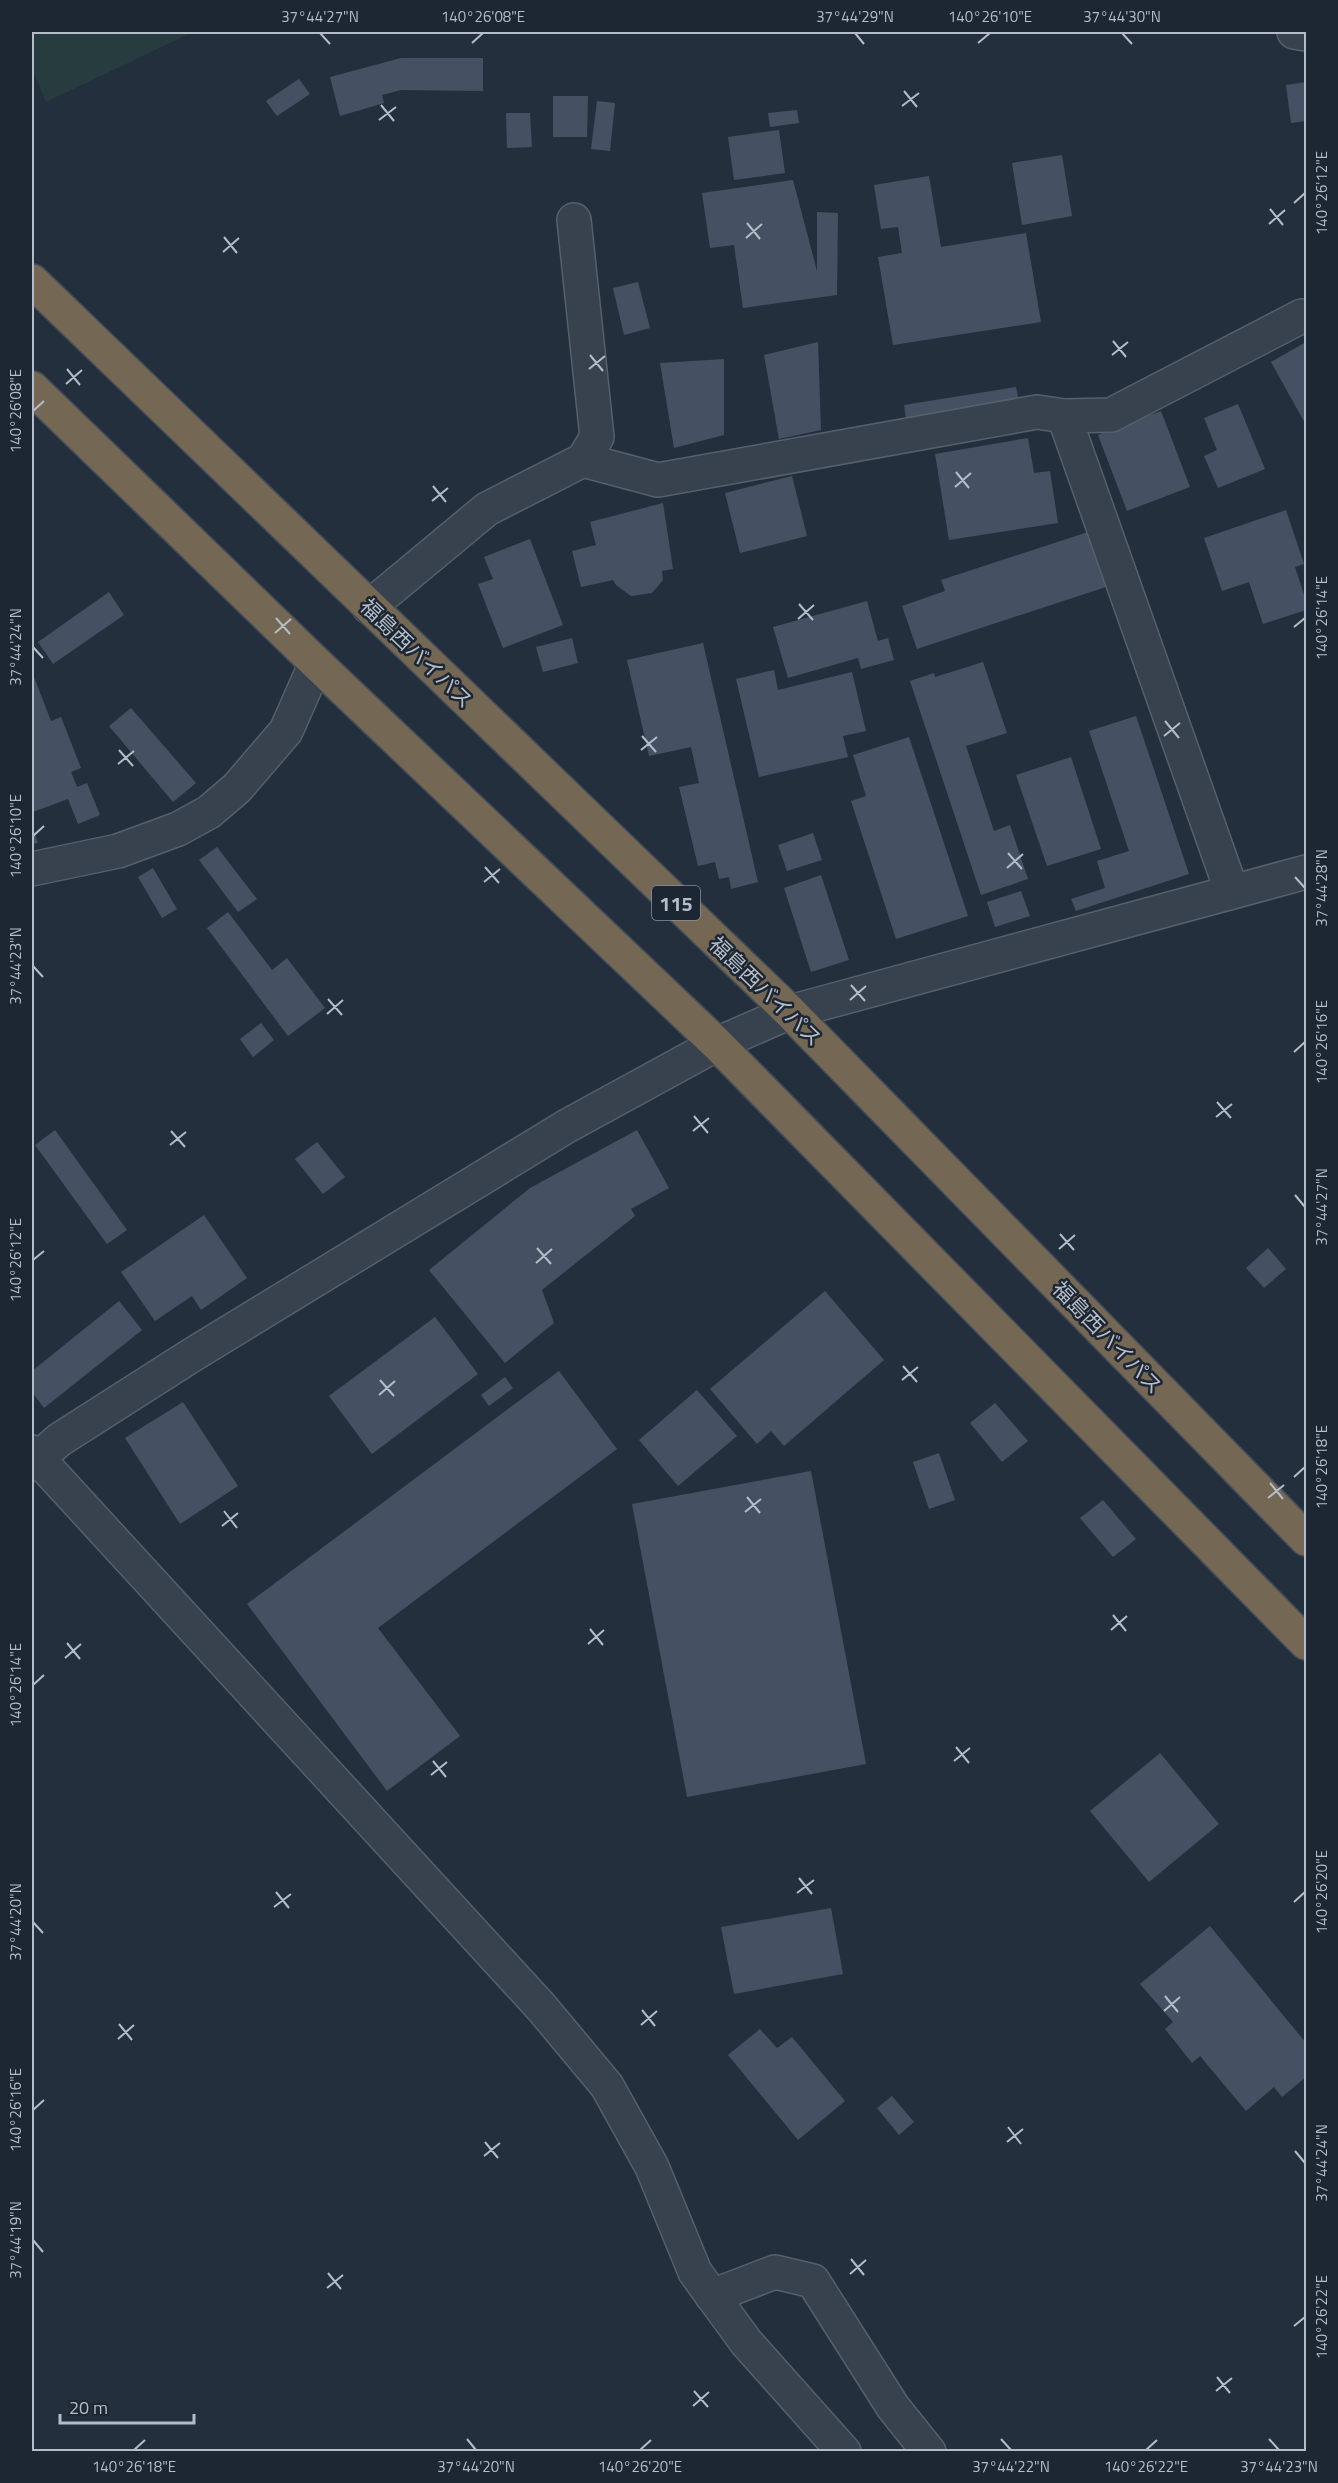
<svg xmlns="http://www.w3.org/2000/svg" width="1338" height="2483" viewBox="0 0 1338 2483" font-family="'Titillium Web','Noto Sans JP',sans-serif">
<style>
.green{fill:#263c3f}
.building{fill:#455162}
.lines{fill:none;stroke-linecap:round;stroke-linejoin:round}
.street-casing{stroke:#565f6c;stroke-width:36}
.highway-casing{stroke:#434c59;stroke-width:36}
.street{stroke:#38414e;stroke-width:33}
.highway{stroke:#746855;stroke-width:33}
.ticks{fill:none;stroke:#b4bcc9;stroke-width:2}
.labels{text-anchor:middle;dominant-baseline:central;stroke-width:5;stroke-linejoin:round;paint-order:stroke}
.shield{fill:#1d2633;stroke:#878f9c;stroke-width:1.5}
.shield-label{font-size:20px;font-weight:bold;fill:#b4bcc9}
.street-label{font-size:21px;fill:#b4bcc9;stroke:#1d2633}
.neatline{fill:none;stroke:#b4bcc9;stroke-width:2}
.ticks-label{font-size:15px;text-anchor:middle;fill:#b4bcc9}
</style>
<rect width="100%" height="100%" fill="#242f3e"/>
<!-- green -->
<polygon class="green" points="32,32 193,32 46,102 32,68"/>
<!-- building -->
<g class="building">
<polygon points="401,58 483,58 483,91 401,90 382,95 384,103 340,116 330,77"/>
<polygon points="299,79 310,94 277,116 266,101"/>
<polygon points="1306,82 1306,121 1291,123 1286,85"/>
<polygon points="553,96 588,96 587,137 553,137"/>
<polygon points="597,101 615,103 610,151 591,149"/>
<polygon points="797,110 799,123 770,127 768,113"/>
<polygon points="506,113 530,113 532,147 507,148"/>
<polygon points="779,130 785,173 734,180 728,137"/>
<polygon points="1062,155 1072,216 1022,225 1012,163"/>
<polygon points="929,176 941,247 1026,233 1041,322 893,345 878,257 902,253 898,227 881,229 874,185"/>
<polygon points="793,180 817,271 817,212 838,213 837,295 743,308 734,245 710,248 702,193"/>
<polygon points="638,282 650,328 624,335 613,288"/>
<polygon points="818,342 821,430 779,439 764,355"/>
<polygon points="1306,342 1306,425 1271,362"/>
<polygon points="724,359 724,435 674,448 660,363"/>
<polygon points="1016,387 1020,407 907,426 904,405"/>
<polygon points="1238,404 1265,469 1218,488 1204,456 1217,450 1204,418"/>
<polygon points="1161,411 1190,487 1127,511 1098,435"/>
<polygon points="1028,438 1034,473 1050,471 1058,523 949,540 935,454"/>
<polygon points="792,476 807,536 740,553 725,493"/>
<polygon points="663,503 673,569 662,571 663,580 652,593 631,596 616,585 613,580 581,587 572,551 596,545 590,522"/>
<polygon points="1286,510 1304,564 1295,567 1306,601 1306,610 1263,624 1249,582 1222,591 1204,538"/>
<polygon points="1088,532 1106,587 917,649 902,606 945,591 941,580"/>
<polygon points="530,539 563,625 503,648 478,584 493,579 484,557"/>
<polygon points="109,592 124,615 53,664 38,642"/>
<polygon points="867,601 878,641 888,638 894,660 861,669 858,658 788,678 773,627"/>
<polygon points="572,638 578,663 543,672 536,647"/>
<polygon points="703,643 758,882 731,889 729,877 719,879 715,862 698,866 679,787 699,783 691,747 649,756 627,660"/>
<polygon points="983,662 1007,733 966,746 994,831 1010,825 1028,879 981,895 910,681 934,673 935,677"/>
<polygon points="774,670 778,690 852,672 866,731 843,736 848,757 759,777 736,679"/>
<polygon points="32,672 51,721 61,717 81,768 71,772 77,787 87,783 100,815 78,824 68,799 33,812 32,809"/>
<polygon points="131,708 196,783 173,802 109,726"/>
<polygon points="1136,716 1189,874 1076,911 1071,899 1105,888 1097,861 1129,851 1089,731"/>
<polygon points="909,737 968,916 896,939 851,801 866,796 853,755"/>
<polygon points="1071,757 1101,849 1047,866 1016,775"/>
<polygon points="32,826 38,843 32,844"/>
<polygon points="813,833 822,860 787,871 778,845"/>
<polygon points="217,847 257,899 238,912 199,860"/>
<polygon points="153,868 177,909 162,918 138,877"/>
<polygon points="821,875 849,960 811,972 784,888"/>
<polygon points="1021,891 1030,916 995,927 987,902"/>
<polygon points="228,912 272,970 287,958 325,1008 288,1036 207,928"/>
<polygon points="261,1023 274,1040 253,1057 240,1039"/>
<polygon points="55,1130 127,1230 107,1244 35,1145"/>
<polygon points="637,1130 669,1188 631,1209 635,1216 542,1290 554,1323 505,1363 429,1270 530,1188"/>
<polygon points="317,1142 345,1177 323,1194 295,1159"/>
<polygon points="204,1215 247,1278 201,1310 192,1296 155,1321 121,1272"/>
<polygon points="1268,1248 1286,1269 1264,1288 1246,1268"/>
<polygon points="825,1291 884,1360 784,1446 771,1431 757,1444 710,1389"/>
<polygon points="119,1301 142,1330 44,1408 32,1392 32,1371"/>
<polygon points="435,1317 478,1374 372,1454 329,1396"/>
<polygon points="559,1371 617,1449 378,1628 460,1736 387,1791 247,1604"/>
<polygon points="505,1377 513,1388 489,1406 481,1395"/>
<polygon points="697,1390 737,1436 678,1486 639,1440"/>
<polygon points="183,1402 238,1486 180,1524 125,1438"/>
<polygon points="995,1403 1028,1441 1002,1462 970,1423"/>
<polygon points="939,1453 955,1500 929,1509 913,1462"/>
<polygon points="811,1471 866,1764 687,1797 632,1504"/>
<polygon points="1103,1500 1136,1539 1113,1557 1080,1518"/>
<polygon points="1160,1753 1219,1824 1149,1882 1090,1811"/>
<polygon points="831,1908 843,1974 734,1994 721,1927"/>
<polygon points="1210,1926 1306,2043 1306,2077 1282,2097 1274,2087 1246,2111 1200,2056 1192,2063 1165,2029 1173,2022 1140,1984"/>
<polygon points="760,2029 777,2048 792,2037 845,2101 798,2140 728,2055"/>
<polygon points="892,2096 914,2122 899,2135 877,2108"/>
</g>
<g class="lines">
<defs>
<g id="street">
<polyline points="1294,32 1306,34"/>
<polyline points="583,460 658,480 1037,412 1064,416"/>
<polyline points="369,607 487,509 583,460 597,437 574,220"/>
<polyline points="32,869 118,851 178,829 209,812 237,788 286,731 316,663"/>
<polyline points="1232,892 1064,416 1111,415 1302,316"/>
<polyline points="32,1452 542,2008 607,2086 652,2167 695,2272 746,2342 844,2452"/>
<polyline points="32,1464 59,1440 192,1355 567,1126 717,1044 790,1012 1306,872"/>
<polyline points="712,2296 775,2272 813,2281 893,2407 929,2452"/>
</g>
<g id="highway">
<polyline points="32,281 790,1012 1306,1539"/>
<polyline points="32,388 316,663 717,1044 1306,1643"/>
</g>
</defs>
<!-- street casing -->
<use href="#street" class="street-casing"/>
<!-- highway casing -->
<use href="#highway" class="highway-casing"/>
<!-- street -->
<use href="#street" class="street"/>
<!-- highway -->
<use href="#highway" class="highway"/>
</g>
<!-- ticks -->
<path class="ticks" d="M320,33L330,44M855,33L864,44M1122,33L1132,44M472,43L483,33M978,43L990,33M904,91L917,107M381,105L394,121M902,106L919,93M379,120L396,107M1294,203L1305,193M1270,209L1283,225M747,223L760,239M1269,224L1285,210M224,237L237,253M746,238L762,224M223,252L239,238M1113,341L1126,357M590,355L603,371M1112,355L1128,342M67,369L80,385M589,369L605,356M66,384L82,370M33,411L44,401M956,472L969,488M433,486L446,502M955,487L971,473M432,501L448,488M799,604L813,620M276,618L290,634M798,619L814,605M1294,627L1305,618M275,633L291,619M33,647L43,658M1165,721L1179,738M642,736L656,752M1164,736L1180,723M119,750L133,766M641,750L657,737M118,764L134,751M33,836L44,826M1008,853L1022,869M485,867L499,883M1007,868L1023,854M1295,877L1305,888M484,882L500,869M33,966L43,977M851,985L865,1001M328,999L342,1015M850,1000L866,986M327,1014L343,1000M1294,1052L1305,1042M1217,1102L1231,1118M694,1116L708,1133M1216,1117L1232,1104M171,1131L185,1147M693,1131L709,1118M170,1145L186,1132M1295,1195L1305,1207M1060,1234L1074,1250M537,1248L551,1264M1059,1249L1075,1235M33,1260L44,1251M536,1263L552,1249M903,1366L917,1382M380,1380L394,1396M902,1380L918,1367M379,1395L395,1381M1294,1477L1305,1467M1270,1483L1283,1499M747,1497L760,1513M1268,1498L1284,1485M224,1511L237,1528M745,1512L761,1499M222,1526L238,1513M1113,1615L1126,1631M590,1629L603,1645M1111,1630L1127,1616M67,1643L80,1659M588,1644L604,1630M65,1658L81,1644M33,1685L44,1675M956,1747L969,1763M433,1761L446,1777M954,1761L970,1748M431,1775L447,1762M799,1878L812,1894M276,1892L289,1908M797,1893L814,1880M1294,1902L1305,1892M274,1907L291,1894M33,1922L43,1933M1165,1996L1178,2012M642,2010L655,2026M1164,2011L1180,1997M119,2024L132,2040M641,2025L657,2011M118,2039L134,2025M33,2110L44,2100M1008,2127L1021,2144M485,2142L498,2158M1007,2142L1023,2129M1295,2151L1305,2163M484,2156L500,2143M33,2240L43,2252M851,2259L864,2275M328,2273L341,2289M850,2274L866,2260M327,2288L343,2275M1294,2326L1305,2317M1217,2377L1230,2393M694,2391L708,2407M1216,2391L1232,2378M693,2406L709,2392M467,2439L476,2450M1001,2439L1011,2450M1269,2439L1279,2450M134,2450L145,2440M640,2450L651,2440M1146,2450L1157,2440"/>
<g class="labels">
<!-- shield labels -->
<rect class="shield" x="652" y="886" width="48" height="34" rx="4.5"/>
<g class="shield-label">
<text x="676" y="903">115</text>
</g>
<!-- street labels -->
<g class="street-label">
<text transform="translate(417 653) rotate(44)">福島西バイパス</text>
<text transform="translate(766 991) rotate(44)">福島西バイパス</text>
<text transform="translate(1108 1337) rotate(46)">福島西バイパス</text>
</g>
</g>
<!-- border -->
<rect width="1338" height="2483" fill="none" stroke="#1d2633" stroke-width="66"/>
<!-- scale -->
<path d="M60 2414v9h134v-9" fill="none" stroke="#b4bcc9" stroke-width="3"/>
<text x="69" y="2414" font-size="18" fill="#b4bcc9" stroke="#1d2633" stroke-width="4.5" paint-order="stroke">20 m</text>
<rect x="33" y="33" width="1272" height="2417" class="neatline"/>
<g class="ticks-label">
<text x="320" y="22">37°44'27"N</text>
<text x="483" y="22">140°26'08"E</text>
<text x="855" y="22">37°44'29"N</text>
<text x="990" y="22">140°26'10"E</text>
<text x="1122" y="22">37°44'30"N</text>
<text transform="translate(1322 193) rotate(-90)" y="5">140°26'12"E</text>
<text transform="translate(16 411) rotate(-90)" y="5">140°26'08"E</text>
<text transform="translate(1322 618) rotate(-90)" y="5">140°26'14"E</text>
<text transform="translate(16 647) rotate(-90)" y="5">37°44'24"N</text>
<text transform="translate(16 836) rotate(-90)" y="5">140°26'10"E</text>
<text transform="translate(1322 888) rotate(-90)" y="5">37°44'28"N</text>
<text transform="translate(16 966) rotate(-90)" y="5">37°44'23"N</text>
<text transform="translate(1322 1042) rotate(-90)" y="5">140°26'16"E</text>
<text transform="translate(1322 1207) rotate(-90)" y="5">37°44'27"N</text>
<text transform="translate(16 1260) rotate(-90)" y="5">140°26'12"E</text>
<text transform="translate(1322 1467) rotate(-90)" y="5">140°26'18"E</text>
<text transform="translate(16 1685) rotate(-90)" y="5">140°26'14"E</text>
<text transform="translate(1322 1892) rotate(-90)" y="5">140°26'20"E</text>
<text transform="translate(16 1922) rotate(-90)" y="5">37°44'20"N</text>
<text transform="translate(16 2110) rotate(-90)" y="5">140°26'16"E</text>
<text transform="translate(1322 2163) rotate(-90)" y="5">37°44'24"N</text>
<text transform="translate(16 2240) rotate(-90)" y="5">37°44'19"N</text>
<text transform="translate(1322 2317) rotate(-90)" y="5">140°26'22"E</text>
<text x="134" y="2472">140°26'18"E</text>
<text x="476" y="2472">37°44'20"N</text>
<text x="640" y="2472">140°26'20"E</text>
<text x="1011" y="2472">37°44'22"N</text>
<text x="1146" y="2472">140°26'22"E</text>
<text x="1279" y="2472">37°44'23"N</text>
</g>
</svg>
